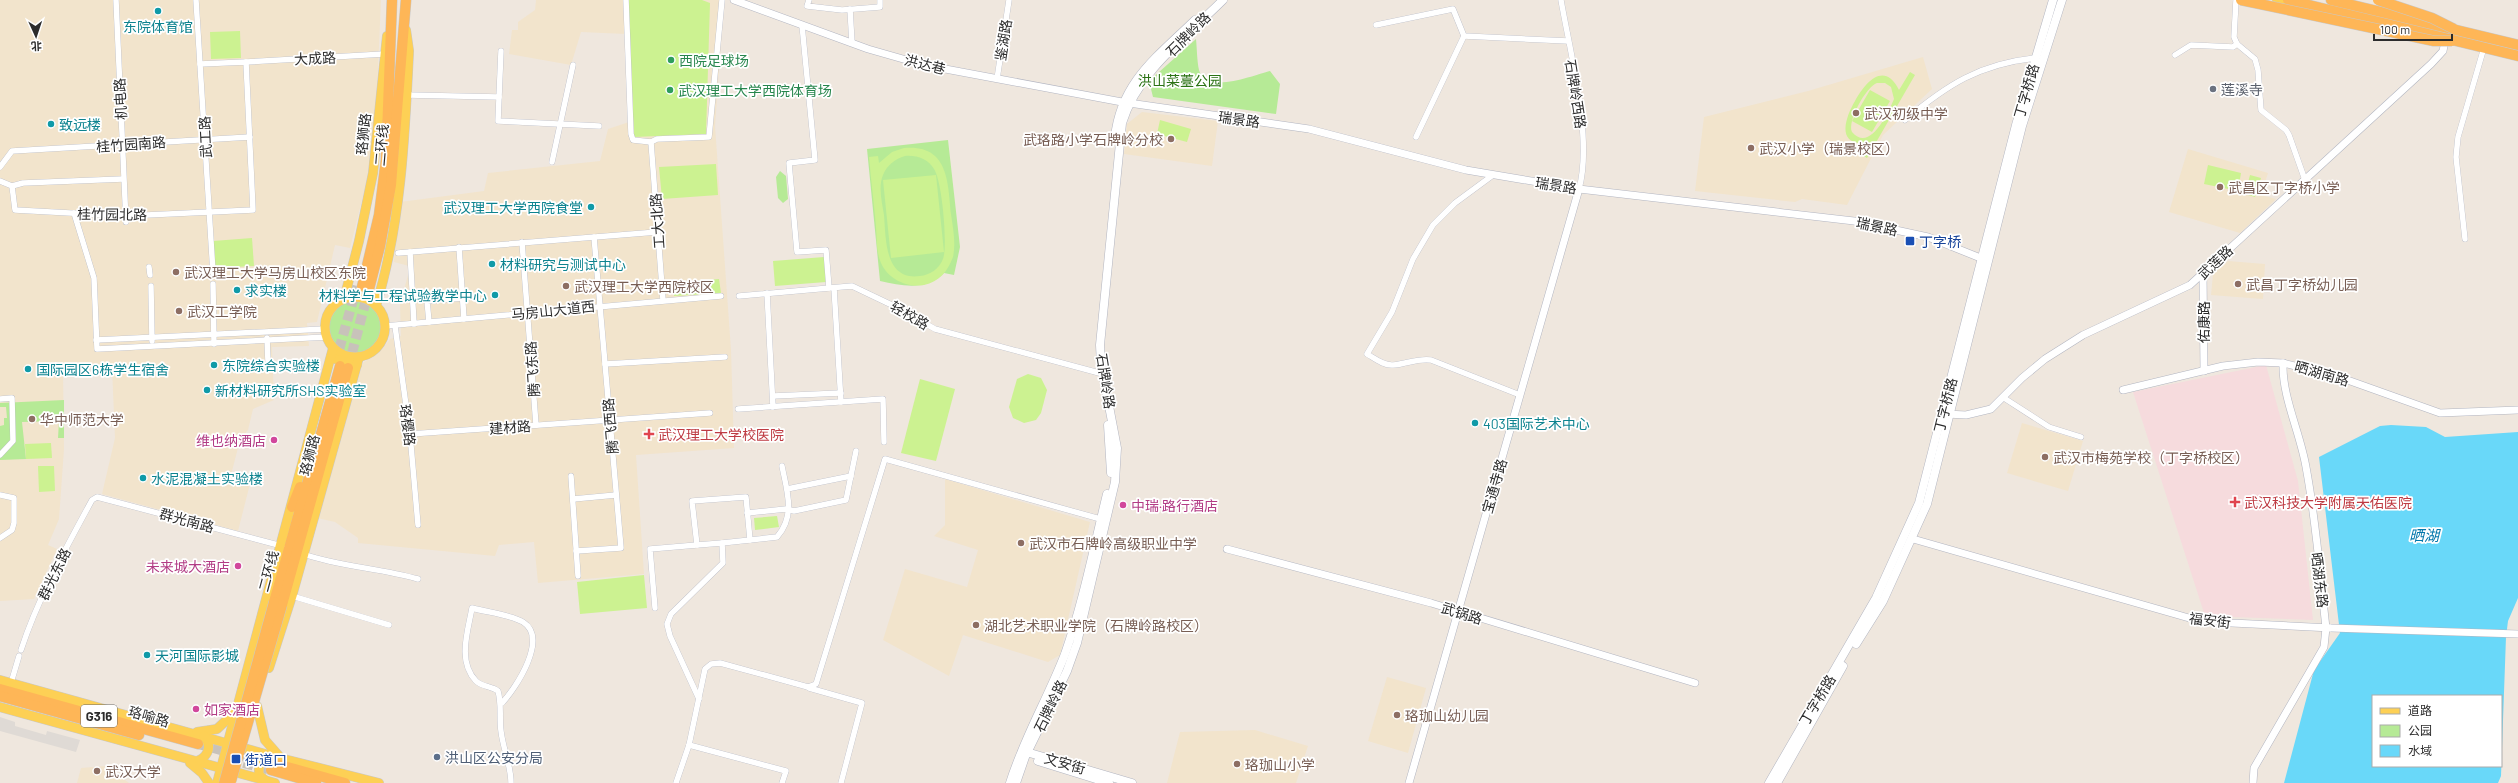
<svg xmlns="http://www.w3.org/2000/svg" width="2518" height="783" viewBox="0 0 2518 783" font-family="Barlow,'Noto Sans SC',sans-serif">
<style>
.education{fill:#f2e4cc}
.medical{fill:#f6dbdd}
.green{fill:#b6ea96}
.pitch{fill:#ccf291;fill-rule:evenodd}
.plaza{fill:#dfdad5}
.water{fill:#69d8f9;fill-rule:evenodd}
.lines{fill:none;stroke-linecap:round;stroke-linejoin:round}
.trunk-tunnel{stroke:#c8c2ba;stroke-width:10;stroke-dasharray:10 5;stroke-linecap:butt}
.minor-casing{stroke:#b2b5c1;stroke-width:6}
.tertiary-casing{stroke:#b2b5c1;stroke-width:8}
.secondary-casing{stroke:#b2b5c1;stroke-width:9}
.primary-casing{stroke:#c8c8c8;stroke-width:10}
.trunk-casing{stroke:#c8c8c8;stroke-width:11}
.minor{stroke:#fff;stroke-width:5.5}
.tertiary{stroke:#fff;stroke-width:7}
.secondary{stroke:#fff;stroke-width:8}
.primary{stroke:#fdd055;stroke-width:9}
.trunk{stroke:#feb657;stroke-width:10}
.tertiary-bridge-casing{stroke:#b2b5c1;stroke-width:8;stroke-linecap:butt}
.trunk-bridge-casing{stroke:#c8c8c8;stroke-width:11;stroke-linecap:butt}
.tertiary-bridge{stroke:#fff;stroke-width:7}
.trunk-bridge{stroke:#feb657;stroke-width:10}
.culture-dot{fill:#0f9aa8;stroke:#fff;stroke-width:1.5}
.leisure-dot{fill:#2e9e5b;stroke:#fff;stroke-width:1.5}
.worship-dot{fill:#6b7280;stroke:#fff;stroke-width:1.5}
.education-dot{fill:#8d6e63;stroke:#fff;stroke-width:1.5}
.transit-dot{fill:#1a4fb4;stroke:#fff;stroke-width:1.5}
.health-dot{fill:#e0444e;stroke:#fff;stroke-width:1.5}
.hotel-dot{fill:#d1479c;stroke:#fff;stroke-width:1.5}
.service-dot{fill:#5c6f8a;stroke:#fff;stroke-width:1.5}
.labels{text-anchor:middle;dominant-baseline:central;stroke-width:3.5;stroke-linejoin:round;paint-order:stroke}
.shield{fill:#fff;stroke:#6b6b6b;stroke-width:1}
.shield-label{font-size:13px;font-weight:bold;fill:#2c2c2c}
.culture-label{font-size:14px;fill:#0d838f;stroke:#fff;text-anchor:start}
.street-label{font-size:14px;fill:#2c2c2c;stroke:#fff}
.leisure-label{font-size:14px;fill:#27864d;stroke:#fff;text-anchor:start}
.park-label{font-size:14px;fill:#2b7214;stroke:#fff}
.worship-label{font-size:14px;fill:#5b616d;stroke:#fff;text-anchor:start}
.education-label{font-size:14px;fill:#785e54;stroke:#fff;text-anchor:start}
.transit-label{font-size:14px;fill:#164399;stroke:#fff;text-anchor:start}
.health-label{font-size:14px;fill:#be3a42;stroke:#fff;text-anchor:start}
.hotel-label{font-size:14px;fill:#b23c85;stroke:#fff;text-anchor:end}
.service-label{font-size:14px;fill:#4e5e75;stroke:#fff;text-anchor:start}
.water-label{font-size:15px;font-style:italic;fill:#0277ab;stroke:#fff}
</style>
<rect width="100%" height="100%" fill="#efe7de"/>
<!-- education -->
<g class="education">
<polygon points="0,0 381,0 377,92 369,172 350,248 335,245 317,322 307,323 309,346 272,347 274,400 253,409 248,430 240,440 231,475 251,480 238,531 102,494 115,438 112,368 63,368 64,449 59,519 48,545 57,549 34,599 0,601"/>
<polygon points="536,0 724,0 715,126 731,350 734,448 636,455 644,574 538,583 534,542 499,545 495,556 358,543 358,538 335,522 317,518 357,372 363,363 384,347 390,339 401,336 400,304 410,268 409,266 394,262 400,202 484,191 488,173 600,161 608,129 629,122 626,34 581,32 571,65 509,54 512,30 518,30 518,22 535,10"/>
<polygon points="1923,57 1932,89 1883,135 1847,205 1802,199 1795,202 1695,191 1704,117 1808,91"/>
<polygon points="1142,112 1218,121 1212,166 1124,154 1127,124"/>
<polygon points="2188,149 2268,173 2261,195 2276,199 2240,233 2169,212"/>
<polygon points="2228,261 2265,264 2263,299 2211,295 2213,274"/>
<polygon points="2022,423 2083,441 2068,491 2007,473"/>
<polygon points="945,479 1090,522 1060,655 1048,662 963,635 949,676 883,640 905,569 967,587 978,550 934,536 945,525"/>
<polygon points="1387,677 1426,688 1408,753 1368,741"/>
<polygon points="1255,730 1308,746 1296,783 1167,783 1180,732"/>
<polygon points="106,766 129,783 77,783 81,768"/>
</g>
<!-- medical -->
<polygon class="medical" points="2266,365 2298,481 2313,620 2205,616 2133,392"/>
<!-- green -->
<g class="green">
<path d="M1196,39C1197,49 1197,61 1199,70C1206,95 1254,75 1270,71L1280,84L1276,114L1153,97L1149,81Z"/>
<path d="M948,140L960,247L954,275L944,273C926,291 903,286 880,281L867,149Z"/>
<polygon points="780,171 786,176 788,199 783,203 778,198 776,177"/>
<circle cx="355" cy="328" r="27"/>
<polygon points="64,400 64,438 58,438 59,421 22,422 26,459 0,460 0,426 4,425 4,418 7,418 6,407 0,407 0,403"/>
</g>
<!-- pitch -->
<g class="pitch">
<polygon points="628,0 702,0 710,3 706,134 634,137"/>
<polygon points="240,31 241,58 211,59 210,32"/>
<path d="M1910,72L1915,75L1867,158L1862,155L1869,143C1835,147 1845,118 1855,101C1865,83 1884,60 1899,90ZM1877,83H1885L1891,87L1894,99C1888,113 1870,153 1852,132C1847,121 1866,87 1877,83Z"/>
<polygon points="1870,90 1890,101 1872,132 1852,121"/>
<polygon points="1160,120 1191,129 1187,142 1157,134"/>
<path d="M904,148C948,144 948,181 951,214C953,228 956,243 953,257C948,271 939,282 924,285C907,288 888,279 881,263C876,252 877,239 876,227C874,204 871,180 869,157L878,156L879,163L892,152ZM905,156C917,155 928,159 934,169C942,180 948,246 943,259C939,269 930,275 920,276C884,281 886,238 884,215C882,202 878,187 883,175C887,165 895,159 905,156Z"/>
<polygon points="716,164 718,195 662,199 659,167"/>
<polygon points="2208,165 2241,173 2238,191 2204,184"/>
<polygon points="936,175 944,252 891,258 883,180"/>
<polygon points="2250,175 2261,178 2255,197 2245,194"/>
<polygon points="252,238 254,266 214,268 213,241"/>
<polygon points="824,257 826,282 775,286 773,261"/>
<polygon points="719,279 721,293 674,296 674,283"/>
<polygon points="1028,374 1041,378 1047,390 1041,413 1036,420 1024,423 1013,418 1009,407 1017,379"/>
<polygon points="920,379 955,389 936,461 901,453"/>
<polygon points="51,443 52,458 26,459 25,444"/>
<polygon points="38,466 54,466 55,491 39,492"/>
<polygon points="777,516 779,527 755,530 754,518"/>
<polygon points="644,575 647,608 580,614 577,582"/>
</g>
<!-- plaza -->
<polygon class="plaza" points="0,717 15,722 15,726 46,735 47,731 80,740 76,752 0,731"/>
<!-- water -->
<path class="water" d="M2391,425L2426,427L2445,437L2518,432V598L2508,621L2506,637L2501,776L2498,783H2284L2314,670L2340,633L2319,457L2380,426ZM2373,696H2501V766H2373Z"/>
<g class="lines">
<!-- trunk-tunnel -->
<g class="trunk-tunnel">
<polyline points="335,364 357,286"/>
<polyline points="348,368 369,289"/>
<polyline points="198,744 271,763"/>
<polyline points="229,759 271,770"/>
</g>
<defs>
<g id="minor">
<polyline points="116,0 126,222"/>
<polyline points="196,0 213,273"/>
<polyline points="626,0 631,134 633,140 651,142 657,139 709,137 722,0"/>
<polyline points="809,0 807,6 842,10 880,7 880,0"/>
<path d="M1561,0C1570,52 1593,139 1579,189"/>
<polyline points="2236,0 2234,37 2237,44 2255,59 2258,70 2261,110 2286,130 2289,135 2305,180"/>
<polyline points="850,9 852,43"/>
<polyline points="802,25 815,160 789,163 797,252 826,250 829,288"/>
<polyline points="1376,25 1453,9 1464,36 1568,41"/>
<polyline points="501,51 498,121 599,126"/>
<polyline points="2175,55 2191,45 2233,47 2237,44"/>
<polyline points="246,62 384,54"/>
<polyline points="997,79 1009,0"/>
<polyline points="407,95 499,97"/>
<path d="M1905,120C1947,85 1979,64 2035,58"/>
<polyline points="1416,137 1464,36"/>
<polyline points="651,142 663,300"/>
<polyline points="552,162 573,65"/>
<polyline points="0,167 12,151 250,137"/>
<path d="M1493,175L1455,203L1433,225L1413,259L1392,312L1367,354C1374,358 1384,366 1393,365C1407,364 1417,358 1431,360L1520,395"/>
<polyline points="0,181 12,186 15,210 125,216 253,210 246,62 200,64"/>
<polyline points="12,186 23,183 123,179"/>
<polyline points="74,213 94,278 97,349 327,337"/>
<polyline points="2465,239 2456,157 2458,137 2483,51"/>
<polyline points="522,242 536,425"/>
<polyline points="459,247 464,319"/>
<polyline points="410,252 414,324"/>
<polyline points="398,253 657,232"/>
<polyline points="149,267 150,275"/>
<polyline points="213,284 214,344"/>
<polyline points="151,286 152,341"/>
<polyline points="834,288 841,402"/>
<polyline points="767,293 773,407"/>
<polyline points="412,294 422,294 427,301"/>
<polyline points="739,296 852,286 896,307 935,329 1103,374"/>
<polyline points="429,322 427,301 463,298"/>
<polyline points="385,326 721,296"/>
<polyline points="395,326 410,434 418,525"/>
<polyline points="267,338 268,362"/>
<polyline points="96,340 325,329"/>
<polyline points="605,364 725,357"/>
<polyline points="773,396 841,393"/>
<polyline points="2004,398 2049,427 2081,437"/>
<polyline points="0,399 12,398 13,441 0,455"/>
<polyline points="738,409 883,399 884,442"/>
<polyline points="410,434 710,413"/>
<polyline points="571,476 578,576"/>
<polyline points="787,489 851,476"/>
<polyline points="0,495 14,498 14,523 12,530 0,538"/>
<polyline points="573,499 616,495"/>
<polyline points="747,513 786,509 794,511 846,500 856,451"/>
<path d="M722,543L777,537C796,515 787,492 782,466"/>
<polyline points="576,551 621,548 594,237"/>
<path d="M303,554C341,567 380,568 418,579"/>
<polyline points="292,596 389,625"/>
<polyline points="655,608 650,549 697,545"/>
<path d="M21,650C38,598 66,548 92,500L97,497L282,546"/>
<polyline points="11,683 19,656"/>
<polyline points="809,688 862,703 841,783"/>
<polyline points="699,699 670,636 667,624 671,614 723,563 722,543 697,545 692,501 746,497 750,540"/>
<path d="M502,703C516,688 549,638 523,622C512,615 486,612 472,608C468,631 457,661 476,681C482,687 492,686 498,691C502,705 499,717 501,731C503,749 511,765 511,783"/>
<polyline points="689,745 786,771 782,783"/>
<polyline points="676,783 689,745 705,669 711,664 720,663 808,687 816,684 885,459 1104,520"/>
</g>
<g id="tertiary">
<polyline points="734,0 868,49 924,65 1122,102"/>
<polyline points="1129,103 1309,129 1466,170 1579,189 1854,221 1928,237 1983,259"/>
<polyline points="2203,272 2204,371"/>
<polyline points="2123,390 2223,366 2258,362 2283,363 2339,377 2440,413 2518,410"/>
<polyline points="1946,414 1966,415 1991,409 2022,378 2045,359 2083,335 2190,285 2431,64 2443,51 2445,41"/>
<polyline points="1913,539 2189,618 2232,623 2331,628"/>
<polyline points="1227,549 1431,603 1695,683"/>
<polyline points="1409,783 1579,189"/>
<path d="M2253,783L2254,768L2324,647L2326,628C2320,574 2316,520 2306,467C2300,432 2282,397 2283,363"/>
</g>
<g id="secondary">
<path d="M1115,137C1121,82 1157,57 1195,20"/>
<polyline points="1108,425 1111,473"/>
<polyline points="1856,644 1883,601 1927,504 2022,126 2062,0"/>
<polyline points="1023,751 1132,783"/>
<polyline points="1038,761 1109,783"/>
<path d="M1010,783C1024,738 1048,698 1065,654C1083,603 1094,547 1107,494"/>
<path d="M1016,783L1025,757L1067,671L1077,643L1115,482L1117,448L1101,364L1100,345L1122,123C1138,71 1186,37 1223,0"/>
<polyline points="1769,783 1876,598 1919,503 2016,125 2053,0"/>
<polyline points="1777,783 1843,666"/>
</g>
<g id="primary">
<polyline points="2277,0 2295,4"/>
<circle cx="355" cy="327" r="30"/>
<polyline points="344,299 359,241 373,173 387,36"/>
<path d="M376,306C401,224 405,136 409,51L406,30"/>
<polyline points="331,358 357,365"/>
<polyline points="269,668 292,596 359,357"/>
<polyline points="0,680 276,757 379,783"/>
<polyline points="257,706 265,740 279,756"/>
<polyline points="0,707 275,783"/>
<polyline points="197,732 217,729 235,712"/>
<path d="M194,762C206,759 214,748 204,736"/>
<polyline points="190,763 202,773 209,783"/>
<polyline points="265,780 259,775 259,765 265,758 274,757"/>
<polyline points="217,783 333,348"/>
</g>
<g id="trunk">
<polyline points="2288,0 2518,56"/>
<polyline points="2331,0 2518,45"/>
<polyline points="362,287 379,215 386,160 392,0"/>
<polyline points="369,289 380,246 391,185 406,0"/>
<polyline points="292,507 300,487"/>
<polyline points="274,602 340,366"/>
<polyline points="282,605 348,368"/>
<polyline points="0,689 198,744"/>
<polyline points="0,696 139,735"/>
<polyline points="273,763 345,783"/>
<polyline points="271,770 316,783"/>
</g>
</defs>
<!-- minor casing -->
<use href="#minor" class="minor-casing"/>
<!-- tertiary casing -->
<use href="#tertiary" class="tertiary-casing"/>
<!-- secondary casing -->
<use href="#secondary" class="secondary-casing"/>
<!-- primary casing -->
<use href="#primary" class="primary-casing"/>
<!-- trunk casing -->
<use href="#trunk" class="trunk-casing"/>
<!-- minor -->
<use href="#minor" class="minor"/>
<!-- tertiary -->
<use href="#tertiary" class="tertiary"/>
<!-- secondary -->
<use href="#secondary" class="secondary"/>
<!-- primary -->
<use href="#primary" class="primary"/>
<!-- trunk -->
<use href="#trunk" class="trunk"/>
<defs>
<polyline id="tertiary-bridge" points="2331,628 2518,634"/>
<g id="trunk-bridge">
<polyline points="2241,0 2434,41 2452,41"/>
<polyline points="2378,0 2432,18 2454,29"/>
<polyline points="231,781 282,605"/>
<polyline points="224,783 274,602"/>
</g>
</defs>
<!-- tertiary-bridge casing -->
<use href="#tertiary-bridge" class="tertiary-bridge-casing"/>
<!-- trunk-bridge casing -->
<use href="#trunk-bridge" class="trunk-bridge-casing"/>
<!-- tertiary-bridge -->
<use href="#tertiary-bridge" class="tertiary-bridge"/>
<!-- trunk-bridge -->
<use href="#trunk-bridge" class="trunk-bridge"/>
</g>
<!-- markers -->
<g class="culture-dot">
<circle cx="158" cy="11" r="4"/>
<circle cx="51" cy="124" r="4"/>
<circle cx="591" cy="207" r="4"/>
<circle cx="492" cy="264" r="4"/>
<circle cx="237" cy="290" r="4"/>
<circle cx="495" cy="295" r="4"/>
<circle cx="214" cy="365" r="4"/>
<circle cx="28" cy="369" r="4"/>
<circle cx="207" cy="390" r="4"/>
<circle cx="1475" cy="423" r="4"/>
<circle cx="143" cy="478" r="4"/>
<circle cx="147" cy="655" r="4"/>
</g>
<g class="leisure-dot">
<circle cx="671" cy="60" r="4"/>
<circle cx="670" cy="90" r="4"/>
</g>
<circle class="worship-dot" cx="2213" cy="89" r="4"/>
<g class="education-dot">
<circle cx="1856" cy="113" r="4"/>
<circle cx="1171" cy="139" r="4"/>
<circle cx="1751" cy="148" r="4"/>
<circle cx="2220" cy="187" r="4"/>
<circle cx="176" cy="272" r="4"/>
<circle cx="2238" cy="284" r="4"/>
<circle cx="566" cy="286" r="4"/>
<circle cx="179" cy="311" r="4"/>
<circle cx="32" cy="419" r="4"/>
<circle cx="2045" cy="457" r="4"/>
<circle cx="1021" cy="543" r="4"/>
<circle cx="976" cy="625" r="4"/>
<circle cx="1397" cy="715" r="4"/>
<circle cx="1237" cy="764" r="4"/>
<circle cx="97" cy="771" r="4"/>
</g>
<g class="transit-dot">
<rect x="1905" y="236" width="10" height="10" rx="2"/>
<rect x="231" y="754" width="10" height="10" rx="2"/>
</g>
<g class="health-dot">
<path d="M647 428h4v4h4v4h-4v4h-4v-4h-4v-4h4z"/>
<path d="M2233 496h4v4h4v4h-4v4h-4v-4h-4v-4h4z"/>
</g>
<g class="hotel-dot">
<circle cx="274" cy="440" r="4"/>
<circle cx="1123" cy="505" r="4"/>
<circle cx="238" cy="566" r="4"/>
<circle cx="196" cy="709" r="4"/>
</g>
<circle class="service-dot" cx="437" cy="757" r="4"/>
<g class="labels">
<!-- shield labels -->
<rect class="shield" x="81" y="705" width="36" height="22" rx="3"/>
<g class="shield-label">
<text x="99" y="716">G316</text>
</g>
<!-- culture labels -->
<g class="culture-label">
<text x="158" y="26" text-anchor="middle">东院体育馆</text>
<text x="59" y="124">致远楼</text>
<text x="583" y="207" text-anchor="end">武汉理工大学西院食堂</text>
<text x="500" y="264">材料研究与测试中心</text>
<text x="245" y="290">求实楼</text>
<text x="487" y="295" text-anchor="end">材料学与工程试验教学中心</text>
<text x="222" y="365">东院综合实验楼</text>
<text x="36" y="369">国际园区6栋学生宿舍</text>
<text x="215" y="390">新材料研究所SHS实验室</text>
<text x="1483" y="423">403国际艺术中心</text>
<text x="151" y="478">水泥混凝土实验楼</text>
<text x="155" y="655">天河国际影城</text>
</g>
<!-- street labels -->
<g class="street-label">
<text transform="translate(1188 34) rotate(-45)">石牌岭路</text>
<text transform="translate(1003 40) rotate(-81)">鉴湖路</text>
<text transform="translate(315 58) rotate(-3)">大成路</text>
<text transform="translate(925 64) rotate(14)">洪达巷</text>
<text transform="translate(2026 91) rotate(-74)">丁字桥路</text>
<text transform="translate(1576 94) rotate(81)">石牌岭西路</text>
<text transform="translate(120 99) rotate(-93)">机电路</text>
<text transform="translate(1239 119) rotate(8)">瑞景路</text>
<text transform="translate(363 134) rotate(-84)">珞狮路</text>
<text transform="translate(205 137) rotate(-93)">武工路</text>
<text transform="translate(131 144) rotate(-4)">桂竹园南路</text>
<text transform="translate(381 145) rotate(-85)">二环线</text>
<text transform="translate(1556 185) rotate(9)">瑞景路</text>
<text transform="translate(112 214) rotate(1)">桂竹园北路</text>
<text transform="translate(657 221) rotate(-94)">工大北路</text>
<text transform="translate(1877 226) rotate(12)">瑞景路</text>
<text transform="translate(2215 262) rotate(-43)">武莲路</text>
<text transform="translate(553 310) rotate(-6)">马房山大道西</text>
<text transform="translate(910 315) rotate(30)">轻校路</text>
<text transform="translate(2203 322) rotate(-90)">佑康路</text>
<text transform="translate(532 369) rotate(-94)">腾飞东路</text>
<text transform="translate(2322 373) rotate(16)">晒湖南路</text>
<text transform="translate(1106 381) rotate(81)">石牌岭路</text>
<text transform="translate(1945 405) rotate(-76)">丁字桥路</text>
<text transform="translate(408 425) rotate(83)">珞樱路</text>
<text transform="translate(610 426) rotate(-95)">腾飞西路</text>
<text transform="translate(510 427) rotate(-4)">建材路</text>
<text transform="translate(309 455) rotate(-75)">珞狮路</text>
<text transform="translate(1494 486) rotate(-74)">宝通寺路</text>
<text transform="translate(187 520) rotate(15)">群光南路</text>
<text transform="translate(268 571) rotate(-75)">二环线</text>
<text transform="translate(54 574) rotate(-64)">群光东路</text>
<text transform="translate(2320 580) rotate(83)">晒湖东路</text>
<text transform="translate(1462 613) rotate(17)">武锅路</text>
<text transform="translate(2210 620) rotate(7)">福安街</text>
<text transform="translate(1817 700) rotate(-59)">丁字桥路</text>
<text transform="translate(1050 706) rotate(-64)">石牌岭路</text>
<text transform="translate(149 716) rotate(16)">珞喻路</text>
<text transform="translate(1065 763) rotate(16)">文安街</text>
</g>
<!-- leisure labels -->
<g class="leisure-label">
<text x="679" y="60">西院足球场</text>
<text x="678" y="90">武汉理工大学西院体育场</text>
</g>
<!-- park labels -->
<g class="park-label">
<text x="1180" y="80">洪山菜薹公园</text>
</g>
<!-- worship labels -->
<g class="worship-label">
<text x="2221" y="89">莲溪寺</text>
</g>
<!-- education labels -->
<g class="education-label">
<text x="1864" y="113">武汉初级中学</text>
<text x="1163" y="139" text-anchor="end">武珞路小学石牌岭分校</text>
<text x="1759" y="148">武汉小学（瑞景校区）</text>
<text x="2228" y="187">武昌区丁字桥小学</text>
<text x="184" y="272">武汉理工大学马房山校区东院</text>
<text x="2246" y="284">武昌丁字桥幼儿园</text>
<text x="574" y="286">武汉理工大学西院校区</text>
<text x="187" y="311">武汉工学院</text>
<text x="40" y="419">华中师范大学</text>
<text x="2053" y="457">武汉市梅苑学校（丁字桥校区）</text>
<text x="1029" y="543">武汉市石牌岭高级职业中学</text>
<text x="984" y="625">湖北艺术职业学院（石牌岭路校区）</text>
<text x="1405" y="715">珞珈山幼儿园</text>
<text x="1245" y="764">珞珈山小学</text>
<text x="105" y="771">武汉大学</text>
</g>
<!-- transit labels -->
<g class="transit-label">
<text x="1919" y="241">丁字桥</text>
<text x="245" y="759">街道口</text>
</g>
<!-- health labels -->
<g class="health-label">
<text x="658" y="434">武汉理工大学校医院</text>
<text x="2244" y="502">武汉科技大学附属天佑医院</text>
</g>
<!-- hotel labels -->
<g class="hotel-label">
<text x="266" y="440">维也纳酒店</text>
<text x="1131" y="505" text-anchor="start">中瑞·路行酒店</text>
<text x="230" y="566">未来城大酒店</text>
<text x="204" y="709" text-anchor="start">如家酒店</text>
</g>
<!-- service labels -->
<g class="service-label">
<text x="445" y="757">洪山区公安分局</text>
</g>
<!-- water labels -->
<g class="water-label">
<text x="2424" y="535">晒湖</text>
</g>
</g>
<!-- legend -->
<rect x="2372" y="695" width="130" height="72" fill="#ffffff" stroke="#ababab"/>
<rect x="2380" y="708" width="20" height="6" fill="#fdd055" stroke="#ababab"/>
<text x="2408" y="715" font-size="12" fill="#2c2c2c">道路</text>
<rect x="2380" y="725" width="20" height="12" fill="#b6ea96" stroke="#ababab"/>
<text x="2408" y="735" font-size="12" fill="#2c2c2c">公园</text>
<rect x="2380" y="745" width="20" height="12" fill="#69d8f9" stroke="#ababab"/>
<text x="2408" y="755" font-size="12" fill="#2c2c2c">水域</text>
<!-- north arrow -->
<g transform="translate(36 36) rotate(177)" stroke="#ffffff" stroke-width="3" paint-order="stroke">
<path d="M0-3L7 15L0 10L-7 15Z" fill="#2c2c2c"/>
<text y="-6" font-size="11" font-weight="bold" text-anchor="middle" fill="#2c2c2c">北</text>
</g>
<!-- scale -->
<path d="M2374 34v6h78v-6" fill="none" stroke="#2c2c2c" stroke-width="2"/>
<text x="2380" y="34" font-size="12" fill="#2c2c2c" stroke="#ffffff" stroke-width="3" paint-order="stroke">100 m</text>
</svg>
